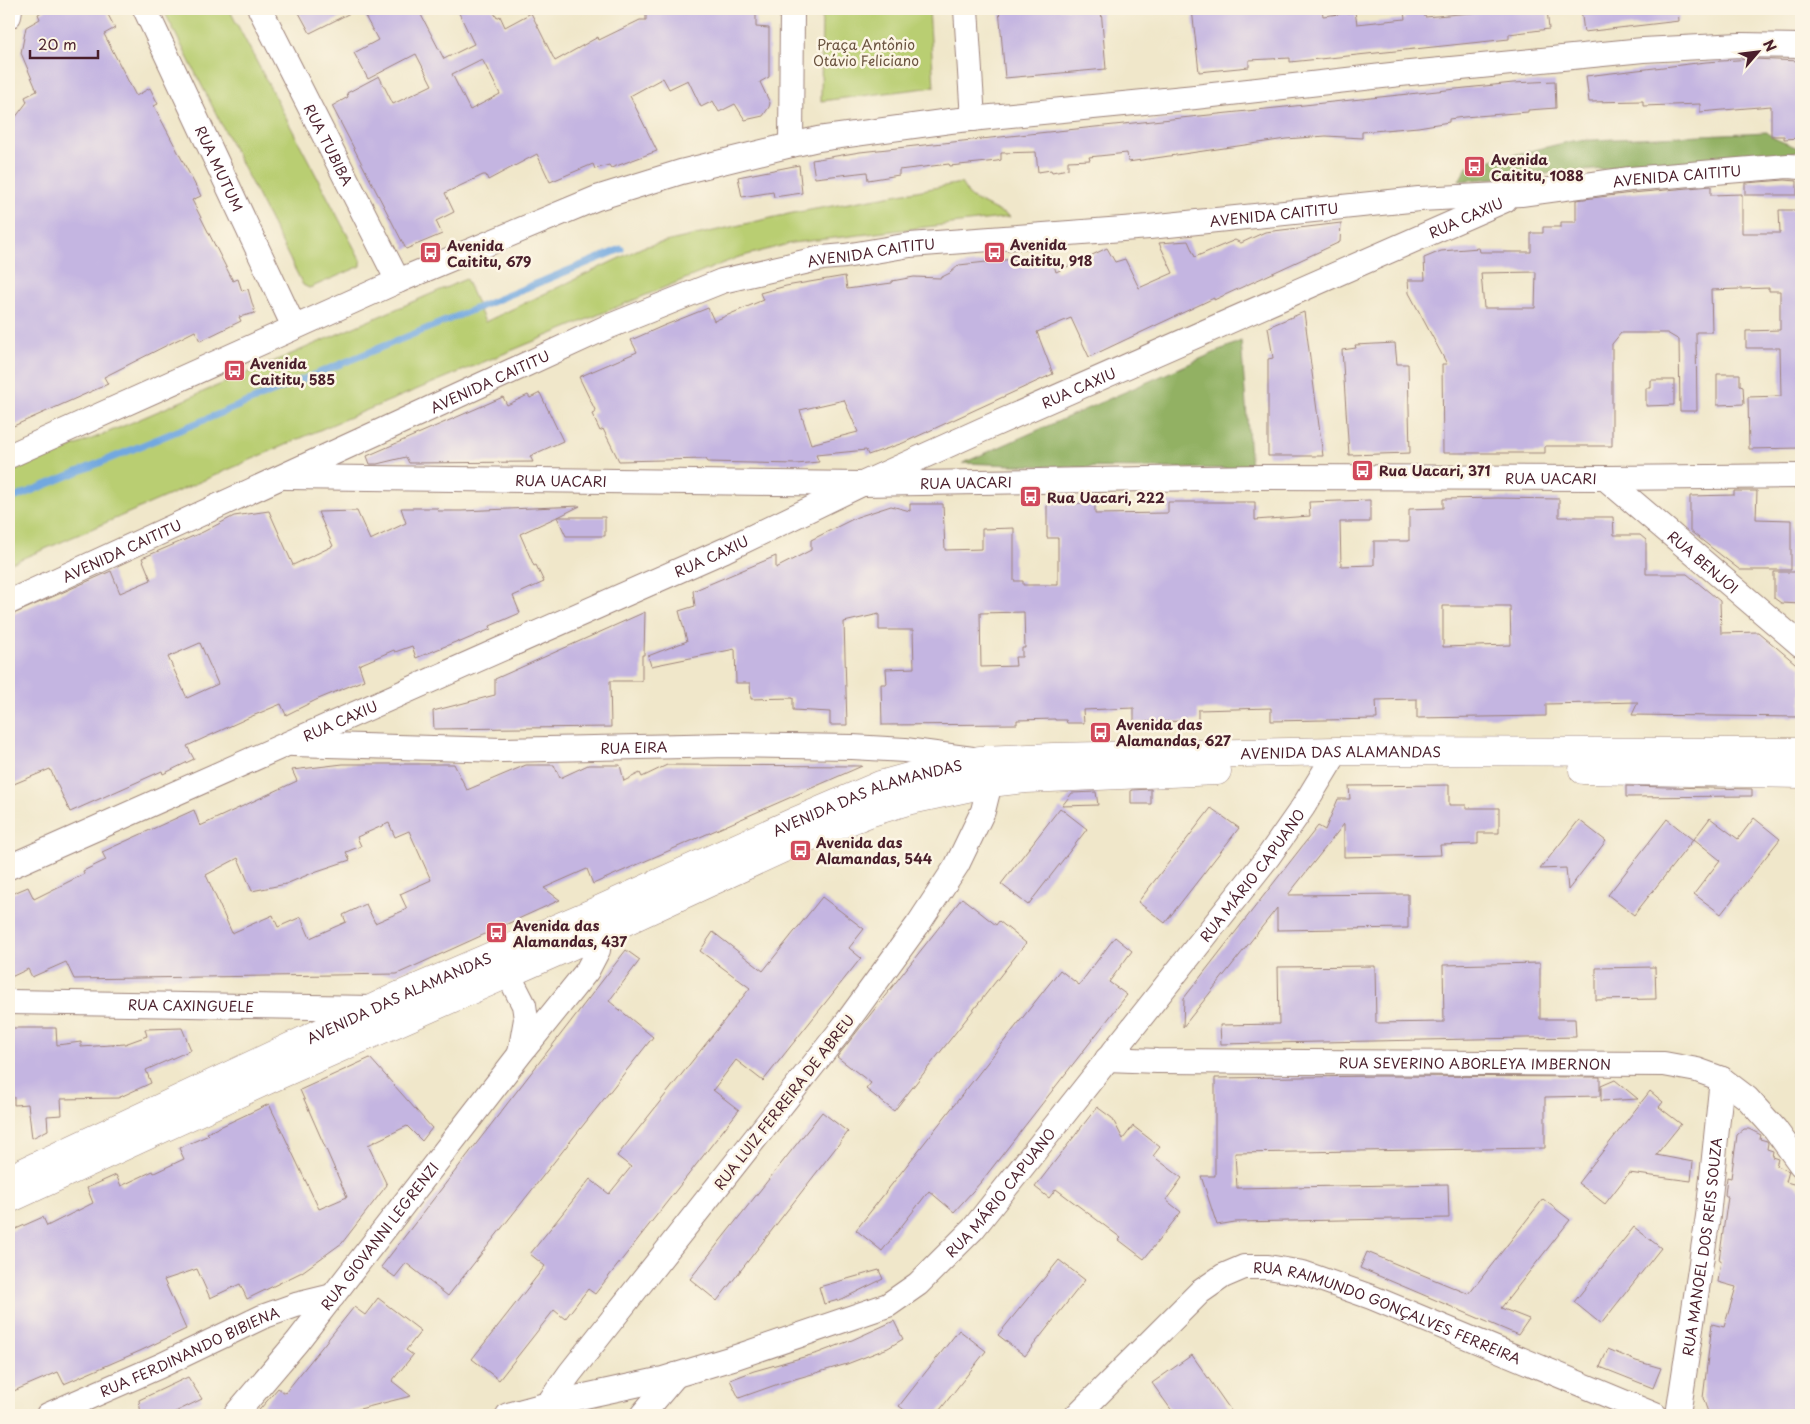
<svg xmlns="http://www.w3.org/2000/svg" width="1810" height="1424" viewBox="0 0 1810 1424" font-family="'Playpen Sans',sans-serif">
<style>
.green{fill:#b9ce72;stroke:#82764e}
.forest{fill:#92b164;stroke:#6e6848}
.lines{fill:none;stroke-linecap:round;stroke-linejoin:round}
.stream{stroke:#72a8e0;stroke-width:7}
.building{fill:#c4b5e1;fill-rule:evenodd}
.street-casing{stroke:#9d837a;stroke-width:26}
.secondary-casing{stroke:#9d837a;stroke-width:29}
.street{stroke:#fff;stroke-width:24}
.secondary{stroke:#fff;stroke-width:28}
.labels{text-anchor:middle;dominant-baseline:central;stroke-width:5;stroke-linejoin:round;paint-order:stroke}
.park-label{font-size:14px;fill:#6b5440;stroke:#fcf5e5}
.street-label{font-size:14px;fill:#4a1f2b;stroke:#fcf5e5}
.poi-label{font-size:14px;font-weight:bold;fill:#4a1f2b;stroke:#fcf5e5;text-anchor:start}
</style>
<rect width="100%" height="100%" fill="#fcf5e5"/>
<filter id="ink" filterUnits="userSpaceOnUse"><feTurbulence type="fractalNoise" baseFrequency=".02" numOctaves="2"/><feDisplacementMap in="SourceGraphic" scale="10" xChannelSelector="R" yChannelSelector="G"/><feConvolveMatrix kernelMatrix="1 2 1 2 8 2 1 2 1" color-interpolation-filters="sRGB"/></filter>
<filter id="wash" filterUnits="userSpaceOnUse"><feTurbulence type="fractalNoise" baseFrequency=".0096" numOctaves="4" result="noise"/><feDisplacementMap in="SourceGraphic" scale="20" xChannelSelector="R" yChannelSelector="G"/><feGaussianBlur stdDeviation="1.12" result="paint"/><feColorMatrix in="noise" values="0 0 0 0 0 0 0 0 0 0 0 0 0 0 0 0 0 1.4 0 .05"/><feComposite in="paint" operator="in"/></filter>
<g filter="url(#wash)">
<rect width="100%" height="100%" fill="#f0e7ca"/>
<!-- green -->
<g class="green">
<polygon points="163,9 229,9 361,261 361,266 312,287 309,288 303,285"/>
<polygon points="822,9 929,9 934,87 821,101"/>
<polygon points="961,183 970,197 1010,217 792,243 736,258 338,422 52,546 9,564 9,473 133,422 466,279 485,322 643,247 793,213"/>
</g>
<!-- forest -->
<g class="forest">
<path d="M1767,132C1776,142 1790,143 1801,150L1788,154L1459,181L1467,166L1572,141Z"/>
<polygon points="1241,341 1251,469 1064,467 963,463"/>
</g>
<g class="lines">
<!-- stream -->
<polyline class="stream" points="9,500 621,249"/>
</g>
<g id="blocks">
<!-- building -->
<g class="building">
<polygon points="47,9 105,9 115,28 104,34 136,96 150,88 158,104 154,106 201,196 192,200 233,281 238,279 242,291 248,289 255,313 239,317 241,321 200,341 195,331 104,377 108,384 9,428 9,126 27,102 25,97 37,91 21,53 26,27 40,19 38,14"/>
<polygon points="297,9 358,9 310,33"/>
<path d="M361,9H418L444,59L474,44L457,9H492L497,18L500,16L505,27L531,13L555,61L598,37L599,40L640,20H646V14H654L655,9H756V27L769,28V77L760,82L770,103L769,107L763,116L745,120L735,104L719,112L713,101L701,107L688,80L669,89L663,78L630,96L657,151L611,168L609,165L595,169L593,164L550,182L537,154L488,180L486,175H483L445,193L454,212L436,221L442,234L406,249L332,106L348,97L347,93L379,76L393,104L432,85L416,54L368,79L354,53L378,40ZM482,59L500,94L470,110L452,74Z"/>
<polygon points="999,9 1101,9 1106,69 1005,78"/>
<polygon points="1192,9 1322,9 1323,16 1355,12 1357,24 1405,19 1404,12 1424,10 1425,17 1493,11 1492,9 1547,9 1549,29 1509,34 1509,39 1329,58 1290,62 1290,58 1249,60 1249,67 1199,72"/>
<polygon points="1581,9 1678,9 1679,21 1584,32"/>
<polygon points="1752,59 1801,61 1801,138 1784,139 1784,136 1771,136 1771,106 1700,112 1700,104 1643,106 1643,101 1589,102 1586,76 1706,62"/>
<polygon points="1555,81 1556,108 1528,110 1528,112 1464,117 1449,119 1449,122 1418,127 1362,132 1362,138 1326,136 1286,139 1128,162 1127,153 1089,157 1090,160 1068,161 1068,169 1052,172 1051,170 1038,172 1036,152 1001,153 1001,160 997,161 950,166 949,164 899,170 899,175 868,180 867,172 815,178 812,160 860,152 915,146 1513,83"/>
<polygon points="799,165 802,193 774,197 773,192 742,197 738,177"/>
<polygon points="1785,180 1797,181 1797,195 1745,195 1745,183"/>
<path d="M1711,186V195L1742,194V233H1780L1779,210H1801V448L1749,449L1748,397L1781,396L1780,348H1746V331L1780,330V291H1769V288L1711,290L1712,332H1696L1697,411H1680L1679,340L1667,333H1621L1612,344V446H1545V453H1443L1442,364H1447L1409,293L1408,280H1425L1424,258L1441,251L1479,248L1480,252H1531V233H1543V227H1561V222H1576V200L1632,193ZM1536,272L1535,308H1484L1481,273Z"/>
<path d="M1341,223L1340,242L1214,300V298L1089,357L1071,318L1037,332L1053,374L903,443L868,455L866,450L816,455L819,462L796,464L708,462L706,459L619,461L603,429L600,431L592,414L596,412L579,377L637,352L631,340L663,326L708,308L714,321L763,300L760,293L786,286L845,276L847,289L892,283V281L914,277L940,278L950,273L959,265L1051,255L1056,272L1107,248L1115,262L1125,259L1139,288L1173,273L1159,243L1188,241L1195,257L1235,240L1241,243L1265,232ZM844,400L858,432L811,444L800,410Z"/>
<polygon points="1304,312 1323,456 1268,456 1268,359 1273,358 1268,327"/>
<polygon points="1395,343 1397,364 1408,364 1410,453 1349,455 1342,350 1356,348 1355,345"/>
<polygon points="1717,374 1740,374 1740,385 1743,386 1744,404 1717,405"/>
<polygon points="1651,380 1674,380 1674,405 1646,406 1646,388 1651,388"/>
<polygon points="540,393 563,441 530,456 533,462 409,463 406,457 377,464 370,464 367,456 503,397 507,405 528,395 530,398"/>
<polygon points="1734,491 1757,491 1756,519 1791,520 1791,570 1740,570 1690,531 1690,496 1734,495"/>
<path d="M1498,498L1559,499V517H1613L1614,535H1640L1646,540V574H1687L1720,601L1721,633L1758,632L1801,668V717L1632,715L1638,702L1546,704V716L1417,718V699L1376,700L1377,719L1271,721V708L1198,710V721L1134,722V708L1083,710L1084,723H1067L1066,720H1055V719L1017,720V724L882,725L881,684H887L886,669L914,668L913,630H879V614L844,622L847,725H830V712L793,710V698L751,699L750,683H736L735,649L651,666L648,656L687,641L679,611L695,606L693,591L776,556V568L811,550V540L857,517L891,506L910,511V504H943L945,550L982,549V529L1014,528V581H1023V585H1058V538H1047V504L1095,503V514L1168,513V502H1255V520L1310,516L1309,502L1370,500V522H1340L1341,566L1374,565V541H1409V509L1443,508V499ZM1443,606H1510L1511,645L1443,647ZM1024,612L1025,648H1022V657H1015L1016,666L981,667L980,613Z"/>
<path d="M580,506L558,517H605V536H566L557,517L520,534L534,566L536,565L544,582L513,596L520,613L490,626L491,629L458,643V641L416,658L412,646L395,652L394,650L359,665L364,680L316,700L286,715L281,704L250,717L187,746L194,759L163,774L162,771L70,812L50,769L9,786V616L111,571L120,593L151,580L142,558L203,532L234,516L269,511L293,565L333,546L318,512L357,511L370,540L406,523L401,508H437L438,511H461ZM200,643L218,684L187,698L168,657Z"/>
<polygon points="1774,572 1801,572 1801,604 1781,603 1774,598"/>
<polygon points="645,612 644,655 642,655 642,681 610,681 611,727 434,729 433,711 495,695 495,679"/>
<path d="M343,764H454L467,790L526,765H554L560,778L588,765H620L624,781L640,773L642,777L667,765L862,766L593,884L587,869L544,888L560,900L397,974L74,979L66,962L32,977L28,969L9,978V895L28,887L34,899L84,874L83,871L106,860L102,852L194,810L200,826L297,781L292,770ZM389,823L395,837L409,831L431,880L400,894L407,909L375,923L366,904L343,915L346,922L310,938L301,917L278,927L273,915L232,933L206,875L238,858L252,891L286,884L317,871L350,860L346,852L361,846L357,837Z"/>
<polygon points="1449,785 1449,805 1466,805 1466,808 1499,808 1499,833 1478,833 1478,844 1440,845 1441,855 1344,857 1344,824 1288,895 1408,894 1408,928 1277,930 1277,908 1183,1027 1184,998 1318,826 1325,830 1338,799 1350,799 1349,786"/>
<polygon points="1626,786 1752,789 1752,796 1626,797"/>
<polygon points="1151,789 1151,804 1131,804 1131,790"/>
<polygon points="1096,792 1098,805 1062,806 1072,793"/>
<polygon points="1060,808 1087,829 1028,905 1001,884"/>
<polygon points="1211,808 1239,828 1165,923 1138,902"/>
<polygon points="1710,818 1738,839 1754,818 1780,839 1721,914 1694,894 1720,860 1694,839"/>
<polygon points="1667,819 1693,840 1634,915 1608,895"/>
<polygon points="1579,820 1606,841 1568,890 1566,868 1540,869"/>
<polygon points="822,897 864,929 849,948 861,958 763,1081 736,1060 713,1090 739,1110 595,1294 588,1289 565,1319 554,1310 499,1380 472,1359 545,1266 530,1254 590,1179 609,1194 631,1167 617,1156 750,988 700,951 713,932 763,971"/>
<polygon points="962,898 996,925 999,921 1026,943 894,1111 866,1089 871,1083 837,1057"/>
<polygon points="1115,937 1132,951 1109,982 1127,995 981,1182 954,1212 929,1191 882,1251 856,1230 1060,970 1079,985"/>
<polygon points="626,950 640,960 609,1001 653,1037 448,1296 406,1263 395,1277 381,1267"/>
<polygon points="1540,963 1540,1019 1575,1019 1576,1037 1221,1044 1220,1025 1279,1024 1278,967 1375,966 1376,1023 1444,1022 1443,965"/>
<polygon points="1655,967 1656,999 1596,1000 1596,968"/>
<polygon points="9,1028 56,1028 57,1045 81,1042 81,1047 125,1044 147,1036 145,1029 182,1028 191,1050 146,1070 151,1083 118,1098 61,1099 62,1115 47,1116 48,1130 32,1138 28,1104 14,1105 14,1097 9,1097"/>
<polygon points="370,1058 432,1128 422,1141 407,1126 368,1145 387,1185 342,1243 302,1272 247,1299 240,1284 210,1298 197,1269 164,1280 186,1329 140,1351 64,1384 58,1372 9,1393 9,1232 43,1217 47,1226 93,1203 87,1188 116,1175 121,1186 153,1171 154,1173 184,1159 179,1148 209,1135 207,1133 269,1104 319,1209 347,1197 300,1090"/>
<polygon points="1382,1076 1600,1077 1600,1096 1545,1097 1545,1148 1235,1153 1237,1188 1448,1184 1449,1218 1235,1222 1217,1225 1201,1176 1215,1176 1215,1078"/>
<polygon points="1615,1080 1638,1099 1601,1101 1601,1086"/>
<polygon points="1650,1091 1663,1102 1659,1107 1681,1124 1656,1155 1693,1162 1691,1181 1629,1173 1605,1204 1578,1183"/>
<polygon points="1097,1107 1112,1118 1123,1139 1133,1126 1160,1147 1153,1156 1182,1178 1166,1200 1181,1212 1144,1259 1119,1240 1121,1238 1056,1189 1049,1198 1035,1187"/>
<polygon points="822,1112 848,1132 717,1301 690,1279"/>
<polygon points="1744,1129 1749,1129 1761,1135 1760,1139 1767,1141 1768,1143 1767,1149 1773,1151 1772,1157 1778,1159 1776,1166 1789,1171 1786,1182 1797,1185 1801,1191 1801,1401 1794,1415 1709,1415 1703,1398 1712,1324 1724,1327 1736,1287 1718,1282 1721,1260 1719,1260 1728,1197 1725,1195 1727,1177 1731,1178 1737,1135"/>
<polygon points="1543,1199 1570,1220 1501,1308 1529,1319 1518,1335 1360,1268 1367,1252 1469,1294"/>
<polygon points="1634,1227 1661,1248 1601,1324 1574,1302"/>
<polygon points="1059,1260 1085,1280 1025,1356 998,1335"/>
<polygon points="879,1270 883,1279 842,1299 824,1304 819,1287"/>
<polygon points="378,1298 421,1331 406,1350 413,1355 392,1381 411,1396 336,1415 255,1415 278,1388 285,1393 354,1307 365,1315"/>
<polygon points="894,1321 903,1339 888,1348 847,1364 781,1383 739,1398 730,1380 754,1371 818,1353 852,1340"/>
<polygon points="959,1330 986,1351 936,1415 911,1415 899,1406"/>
<polygon points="1608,1349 1636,1361 1661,1368 1653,1388 1600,1367"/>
<polygon points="1192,1355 1234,1415 1175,1415 1152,1383"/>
<polygon points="188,1377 202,1399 169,1415 141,1415 139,1400"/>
</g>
</g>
</g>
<g filter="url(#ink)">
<use href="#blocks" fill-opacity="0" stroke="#9d837a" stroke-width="1"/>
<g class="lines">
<defs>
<g id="street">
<path id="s1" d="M145,9L294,327"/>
<path id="s2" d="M260,9L398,281"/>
<polyline points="966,9 973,119"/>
<polyline points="9,16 10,9"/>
<polyline points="791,145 792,9"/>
<polyline points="9,456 398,281 597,198 681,172 791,145 818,139 950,121 1195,97 1400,74 1643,50 1740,45 1801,46"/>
<path id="s3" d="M286,477L862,484L1259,477L1605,478L1801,476"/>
<path id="s4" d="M1605,478L1801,645"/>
<path id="s5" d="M9,602L605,328L722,281L822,258L845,256L910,245L1149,227L1419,199L1521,194L1630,179L1788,166L1801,167"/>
<path id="s6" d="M293,744L503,750L729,745L852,747L905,750L980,760L990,783L983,811L957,865L919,923L844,1026L570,1373L548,1404"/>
<path id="s7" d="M9,867L725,550L862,484L984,429L1505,200"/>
<polyline points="500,958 524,1005 526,1019 520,1053"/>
<path id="s8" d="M9,1002L374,1008"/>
<path id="s9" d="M1107,1059L1157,1061L1664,1064L1697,1070L1722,1079L1747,1098L1775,1129L1801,1165"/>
<path id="s10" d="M48,1415L160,1366L262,1317L296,1305L333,1296"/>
<path id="s11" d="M235,1415L297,1342L520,1054L587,971L598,950L600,933L596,919"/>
<path id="s12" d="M508,1415L548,1404L663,1379L736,1357L888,1305L918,1284L973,1229L1268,857L1303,807L1337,751"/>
<polyline points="642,1415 676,1375"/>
<path id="s13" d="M1077,1415L1200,1292L1223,1276L1244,1267H1268L1303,1273L1371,1297L1655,1415"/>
<path id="s14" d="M1678,1415L1708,1216L1722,1079"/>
</g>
<g id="secondary">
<polyline points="1583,770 1801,774"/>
<path id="s15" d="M9,1179L403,994L594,912L796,821L880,785L923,773L980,760L1053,757L1337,751L1801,752"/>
<polyline points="9,1199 274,1077 600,933 799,841 869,813 911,800 990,783 1026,779 1217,771"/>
</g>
</defs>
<!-- street casing -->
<use href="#street" class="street-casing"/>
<!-- secondary casing -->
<use href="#secondary" class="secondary-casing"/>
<!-- street -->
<use href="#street" class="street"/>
<!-- secondary -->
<use href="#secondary" class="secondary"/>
</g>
</g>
<!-- icons -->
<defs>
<symbol id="bus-square" viewBox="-11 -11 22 22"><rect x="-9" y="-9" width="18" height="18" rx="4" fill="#d1495b" stroke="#fcf5e5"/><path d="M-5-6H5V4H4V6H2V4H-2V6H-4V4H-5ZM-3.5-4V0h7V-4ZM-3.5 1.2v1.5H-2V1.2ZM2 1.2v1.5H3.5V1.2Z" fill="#fff"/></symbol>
</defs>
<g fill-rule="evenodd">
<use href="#bus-square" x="1462" y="154" width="25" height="25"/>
<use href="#bus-square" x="982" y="240" width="25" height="25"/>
<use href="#bus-square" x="418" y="240" width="25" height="25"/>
<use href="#bus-square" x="222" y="358" width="25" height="25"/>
<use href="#bus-square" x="1350" y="458" width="25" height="25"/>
<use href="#bus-square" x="1018" y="484" width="25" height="25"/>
<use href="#bus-square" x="1088" y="720" width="25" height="25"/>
<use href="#bus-square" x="788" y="838" width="25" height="25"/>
<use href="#bus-square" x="484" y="920" width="25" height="25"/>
</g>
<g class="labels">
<!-- park labels -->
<g class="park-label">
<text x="866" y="44">Praça Antônio<tspan x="866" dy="16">Otávio Feliciano</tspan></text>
</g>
<!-- street labels -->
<g class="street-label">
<text stroke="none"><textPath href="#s2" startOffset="152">RUA TUBIBA</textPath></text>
<text stroke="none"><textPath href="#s1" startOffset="176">RUA MUTUM</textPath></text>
<text stroke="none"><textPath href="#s5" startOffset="1744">AVENIDA CAITITU</textPath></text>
<text stroke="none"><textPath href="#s5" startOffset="1339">AVENIDA CAITITU</textPath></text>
<text stroke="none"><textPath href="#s7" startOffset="1595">RUA CAXIU</textPath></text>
<text stroke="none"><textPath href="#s5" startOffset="934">AVENIDA CAITITU</textPath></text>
<text stroke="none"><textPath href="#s5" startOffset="529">AVENIDA CAITITU</textPath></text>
<text stroke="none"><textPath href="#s7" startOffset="1172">RUA CAXIU</textPath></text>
<text stroke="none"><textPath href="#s3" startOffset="1265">RUA UACARI</textPath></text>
<text stroke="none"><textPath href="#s3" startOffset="275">RUA UACARI</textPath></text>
<text stroke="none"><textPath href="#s3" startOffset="680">RUA UACARI</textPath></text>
<text stroke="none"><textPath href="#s5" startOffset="124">AVENIDA CAITITU</textPath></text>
<text stroke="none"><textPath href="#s7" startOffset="768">RUA CAXIU</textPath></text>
<text stroke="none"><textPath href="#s4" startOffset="129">RUA BENJOI</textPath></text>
<text stroke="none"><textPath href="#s7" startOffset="362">RUA CAXIU</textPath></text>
<text stroke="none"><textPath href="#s6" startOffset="341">RUA EIRA</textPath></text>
<text stroke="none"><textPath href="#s15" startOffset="1420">AVENIDA DAS ALAMANDAS</textPath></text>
<text stroke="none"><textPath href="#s15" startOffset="940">AVENIDA DAS ALAMANDAS</textPath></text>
<text stroke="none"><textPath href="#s12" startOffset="961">RUA MÁRIO CAPUANO</textPath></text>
<text stroke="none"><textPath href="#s15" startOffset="430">AVENIDA DAS ALAMANDAS</textPath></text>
<text stroke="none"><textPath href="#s8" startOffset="182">RUA CAXINGUELE</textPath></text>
<text stroke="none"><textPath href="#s9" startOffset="368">RUA SEVERINO ABORLEYA IMBERNON</textPath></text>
<text transform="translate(784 1102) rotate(-52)">RUA LUIZ FERREIRA DE ABREU</text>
<text stroke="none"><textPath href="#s12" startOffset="556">RUA MÁRIO CAPUANO</textPath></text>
<text stroke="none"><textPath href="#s11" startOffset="230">RUA GIOVANNI LEGRENZI</textPath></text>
<text stroke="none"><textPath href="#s14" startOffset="170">RUA MANOEL DOS REIS SOUZA</textPath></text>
<text stroke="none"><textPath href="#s13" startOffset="376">RUA RAIMUNDO GONÇALVES FERREIRA</textPath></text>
<text stroke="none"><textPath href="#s10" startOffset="155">RUA FERDINANDO BIBIENA</textPath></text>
</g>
<!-- poi labels -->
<g class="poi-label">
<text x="1491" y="159">Avenida<tspan x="1491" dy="16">Caititu, 1088</tspan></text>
<text x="1010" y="244">Avenida<tspan x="1010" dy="16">Caititu, 918</tspan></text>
<text x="447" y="245">Avenida<tspan x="447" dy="16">Caititu, 679</tspan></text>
<text x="250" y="363">Avenida<tspan x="250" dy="16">Caititu, 585</tspan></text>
<text x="1379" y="470">Rua Uacari, 371</text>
<text x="1047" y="497">Rua Uacari, 222</text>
<text x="1116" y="724">Avenida das<tspan x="1116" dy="16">Alamandas, 627</tspan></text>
<text x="816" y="842">Avenida das<tspan x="816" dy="16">Alamandas, 544</tspan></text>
<text x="513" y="925">Avenida das<tspan x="513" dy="16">Alamandas, 437</tspan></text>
</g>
</g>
<!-- margin -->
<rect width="1810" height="1424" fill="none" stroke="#fcf5e5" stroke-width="30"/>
<!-- north arrow -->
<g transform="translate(1758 52) rotate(62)" stroke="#fcf5e5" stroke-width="4" paint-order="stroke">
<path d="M0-4L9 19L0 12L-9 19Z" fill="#4a1f2b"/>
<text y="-8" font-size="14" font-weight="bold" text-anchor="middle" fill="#4a1f2b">N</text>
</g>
<!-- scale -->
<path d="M30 50v8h68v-8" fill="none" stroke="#4a1f2b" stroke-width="2.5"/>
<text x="38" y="50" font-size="15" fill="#4a1f2b" stroke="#fcf5e5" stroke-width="4" paint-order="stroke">20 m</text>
</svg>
